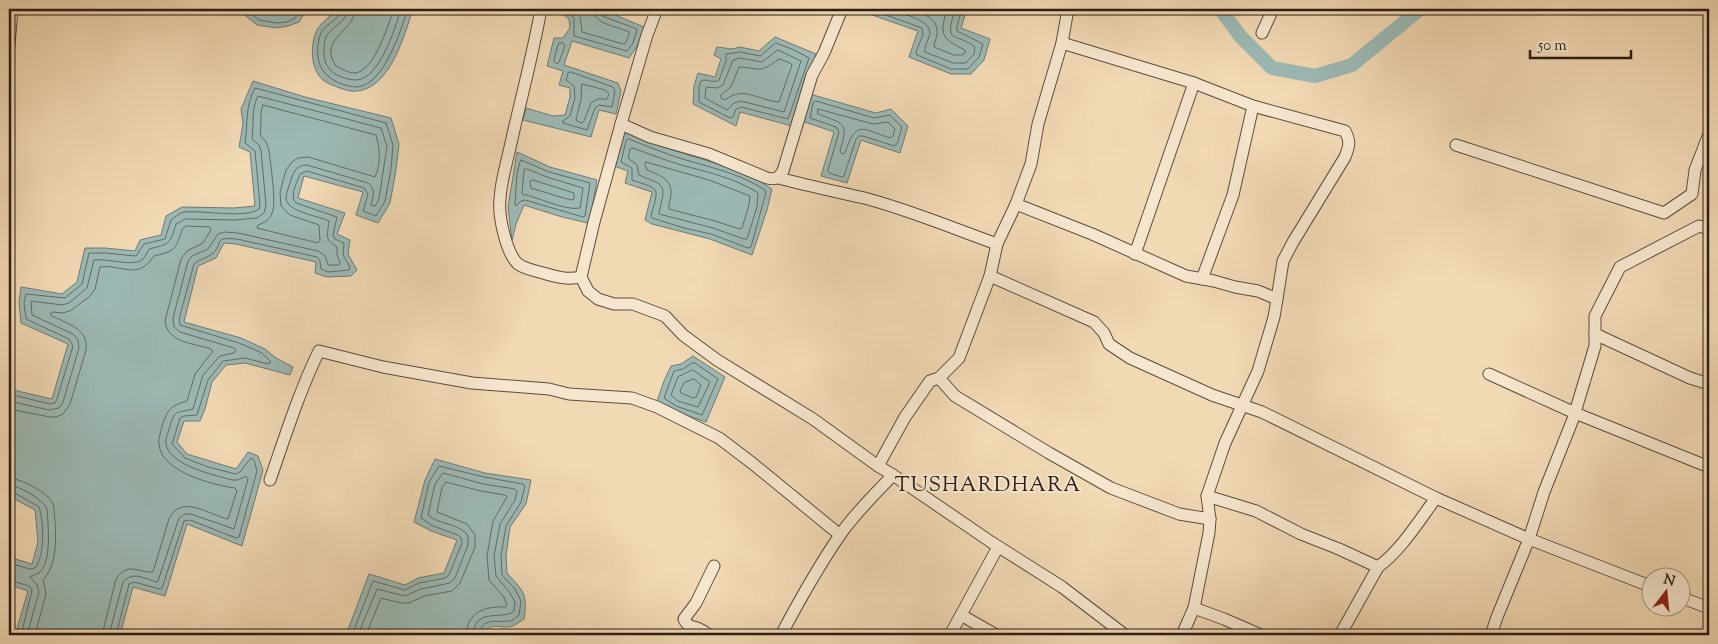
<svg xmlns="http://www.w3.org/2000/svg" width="1718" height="644" viewBox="0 0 1718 644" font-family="'Sorts Mill Goudy',serif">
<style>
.water{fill:#9cb9b5;stroke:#6f7b75}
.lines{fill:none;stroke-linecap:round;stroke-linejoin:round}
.shore{stroke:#646b66;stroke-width:1}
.canal{stroke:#9cb9b5;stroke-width:14}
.street-casing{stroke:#5c4c3e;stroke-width:13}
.street{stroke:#f6e6ce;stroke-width:11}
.labels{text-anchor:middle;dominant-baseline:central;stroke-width:4;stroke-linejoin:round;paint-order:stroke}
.quarter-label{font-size:21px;letter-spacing:1px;fill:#2b1d16;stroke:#f6e6ce}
</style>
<rect width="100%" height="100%" fill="#f1d9b4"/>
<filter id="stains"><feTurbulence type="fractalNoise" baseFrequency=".004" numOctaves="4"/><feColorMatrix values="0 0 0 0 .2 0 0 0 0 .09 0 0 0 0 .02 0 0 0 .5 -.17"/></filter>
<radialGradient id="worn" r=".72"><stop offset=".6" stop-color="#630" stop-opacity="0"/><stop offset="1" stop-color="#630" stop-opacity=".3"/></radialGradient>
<!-- water -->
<g class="water">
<polygon points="237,9 307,9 299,22 288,26 277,28 257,25"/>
<path d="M339,9H413C405,33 395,70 373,85C363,92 352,93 340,88C335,86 328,84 323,80C310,69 310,44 317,30C321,22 332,15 339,9Z"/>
<polygon points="556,9 601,9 644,27 638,45 629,58 572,41 564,65 618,83 621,91 616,114 599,110 591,137 523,120 526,108 553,116 565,115 570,97 570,88 559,85 563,71 547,66 554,38 563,38 570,28 569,19"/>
<polygon points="855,9 967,9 961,28 990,39 984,60 971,74 951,74 909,57 918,31"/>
<polygon points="775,37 816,54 792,126 740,112 736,126 693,104 694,86 698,73 715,77 721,59 714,55 717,47 732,49 740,47 759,51"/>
<polygon points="253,81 305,97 391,118 399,144 396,170 390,203 378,223 356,215 363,192 304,176 298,198 345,213 337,234 350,240 348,254 357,270 351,276 327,277 315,273 316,262 236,244 224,243 216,258 198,266 184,322 241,338 265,349 276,358 293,367 290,375 245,363 226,365 212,382 205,409 200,421 184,421 177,442 187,454 236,469 248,452 258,456 263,470 242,546 187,524 165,596 133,587 120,635 15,635 28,591 9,585 9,557 32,564 38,542 35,510 9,496 9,389 52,399 68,344 21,323 19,302 21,287 62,294 77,282 85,248 105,248 135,251 140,240 161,235 166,216 182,207 234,208 255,206 250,152 239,147 243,124 241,109"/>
<polygon points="810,94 876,113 891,109 908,126 900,153 861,140 847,183 821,176 834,132 802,121"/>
<path d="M624,131C643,139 662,147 682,153C714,163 743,170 772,189L767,210L752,255L710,239L652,224L645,220L652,192L625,183L628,171L614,166Z"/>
<polygon points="517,152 550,167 597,180 591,215 588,223 562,217 524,205 516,224 512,240 508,207"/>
<polygon points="693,356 725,377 706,422 674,411 657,401 664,381 671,366 681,364"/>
<path d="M435,459L485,473L531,480L526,504L510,527L506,556L507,573C523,591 528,593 524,619C521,621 517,624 513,626C502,630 489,620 484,635H346L369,574L405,585L418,578L444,573L457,540L431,531L414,522L425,480Z"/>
</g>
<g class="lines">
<!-- shore -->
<g class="shore">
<polyline points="246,9 259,20 277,23 287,22 295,18 301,9"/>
<path d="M342,9C341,19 327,23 322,31C318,38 317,50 318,58C320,70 328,78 339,83C345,85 351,87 358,87C385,83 400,31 408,9"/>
<path d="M348,9C347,22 334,25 327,35C324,40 324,48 324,54C324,63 329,71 337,75C343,78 350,80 356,80C380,79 395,28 401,9"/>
<path d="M355,9C355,32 317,39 336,66C341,69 349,73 355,73C375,71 388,24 394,9"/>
<polyline points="564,9 574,18 574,36 627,51 633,43 637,29 602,16 600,13 599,9"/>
<path d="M574,9L580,16L582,32L623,44H625L629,35V32C617,26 594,25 593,9"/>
<polyline points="869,9 922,28 923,34 916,52 917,55 951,69 968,69 979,57 983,44 957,31 957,26 962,9"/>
<path d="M887,9C899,13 930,19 930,33C929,40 924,45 925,52L953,63H966L974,54L975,47C954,31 944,46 955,9"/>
<path d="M910,9C923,13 939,18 937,35C936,40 934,43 934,47L954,55H962L965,53V50C940,38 940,34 947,9"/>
<polygon points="559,43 563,43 565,46 559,62 557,64 554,61"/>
<path d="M776,43L794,50L809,58L788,119L741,107L736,109L733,117L730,118L699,102V87L701,81C706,78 713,84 719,80L726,61V54L740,52L760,56Z"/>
<polygon points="778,50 801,61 784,112 741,101 734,103 727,110 705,98 706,87 717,88 723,85 733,60 740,58 762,62"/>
<path d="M779,59L790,63L792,65L779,102C759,101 744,85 725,100L721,98V95L731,87L739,67C761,68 759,74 779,59Z"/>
<polygon points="571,72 613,87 615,91 612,107 599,105 595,108 587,130 563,123 563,121 570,116 575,98 574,86 566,80 568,73"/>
<polygon points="582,84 605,90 609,94 607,99 598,99 591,103 584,121 582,123 577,121 576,119 581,100"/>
<polygon points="816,101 874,118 890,115 902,127 897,144 894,146 863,136 859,136 856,139 844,176 842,177 829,173 828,170 839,132 836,127 810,118 813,103"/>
<path d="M263,105L376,135C380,148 381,164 375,177L308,157L298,158L292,162L286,170L280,192L281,206L290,215L319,225L320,241L318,243L257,228L258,225C264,223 270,220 272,213C277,202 270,163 269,150L266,142L260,135C262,125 259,114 263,105Z"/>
<path d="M818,109L873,124L888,122L895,129L893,136L890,138C862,129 856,119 845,153L842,154L840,151C849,122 844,124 818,114Z"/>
<path d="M629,139C646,146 662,152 679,158C709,167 739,173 765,190L766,192L751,247L748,248L711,234L684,228L652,218L651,216C659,186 661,190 632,180V168L621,162L626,141Z"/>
<path d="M633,148C649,154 665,160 681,165C707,172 735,178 758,193L757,207L747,239H744L713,228L659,214V212C667,182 664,186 639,175L637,165L628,158L630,149Z"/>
<polygon points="521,160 549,172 590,183 585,216 583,217 525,200 521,201 517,205 515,205 517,174"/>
<path d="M646,162L709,180L750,196L749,205L742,228L740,229L715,221L669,209C668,204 671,199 671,194C672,178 658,175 647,170L645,164Z"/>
<path d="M527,169L547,177L583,188L580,208C565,211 538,197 522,194L524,170Z"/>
<polygon points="533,180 574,193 574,199 572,200 567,199 531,188 530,182"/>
<polygon points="692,363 695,363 718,379 702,415 676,406 664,398 674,371 683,369"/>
<polygon points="693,370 710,382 698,407 678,401 671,395 678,377"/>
<polygon points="694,379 701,385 696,397 693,398 681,393 680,391 684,383"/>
<path d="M9,394L50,404L55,403L57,399L73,346L69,339L26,319L24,303L26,294L65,298L82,284L89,253H105L136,256L144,244L165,239L171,220C175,217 180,213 184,212C203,210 245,219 259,209L260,205L255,151L245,143C248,123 245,106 255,88L386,123L393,145L391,169L385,201L376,216L363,211L368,194L364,188L307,171L300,174C297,183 289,196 296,203L337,217L333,235L335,239L344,243L343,255L350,267L349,270L328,272L321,269L320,261L317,257L237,239C211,237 225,243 212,254C207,258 199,259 194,264L179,319L180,325L239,343L262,353L271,362L268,364L245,358L223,361L208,380L197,415L184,416L180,418L172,444L185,458L208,467L236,474L240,472L251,458L254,460L257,471L239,537L236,538L190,520L184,521L162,588L160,589L134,582L129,584L116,635"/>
<path d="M9,401L49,410L59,408L63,402L79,348L78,340L73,334L32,315L31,301L62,305L69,303L87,288L94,260C106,258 134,267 142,260C145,257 147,253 149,249C169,244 170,245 176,224L185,219L234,220L257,218L264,213L266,205L261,151L259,145L252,139C254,124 251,109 258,96L381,128L387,146L379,199L375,206L371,205C373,196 376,189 368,183L307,165C297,165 294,171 291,179C290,185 286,192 286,198C287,212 319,216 329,221C328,235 323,238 337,247V255L340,263L339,265H328L325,256L318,251L238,233L224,232L218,234L208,249L192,256L188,261L173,318L174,327L180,332L234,348L236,350L234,353L220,356L203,375L193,409C174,414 176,408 169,429C168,434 165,439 166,444C170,466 215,475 232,480H238L246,476L248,479L234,529L191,514H185L179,518L158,581L156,582C144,578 132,571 123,582L109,635"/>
<path d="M9,409L50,417H56L63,414L70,404L86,350C89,329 68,324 52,316L50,314L53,312L62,313L70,311L89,297L95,289L100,267C122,264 138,281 154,256C179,250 174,249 183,228L187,226L210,227L211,230L203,243L187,251L181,259L165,321C167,343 194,343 211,349L213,351L195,374L187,401C170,406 168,409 162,426C161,432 158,439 159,445C162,472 213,485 235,488L237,491L228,519C209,515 181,493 169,519L153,572C138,573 128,561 116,579L102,635"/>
<path d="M9,478C19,478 47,492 52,502C55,507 54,514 55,521C56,541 57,564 43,580L46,594L35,635"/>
<path d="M9,485C19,486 43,499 47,509C48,524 52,560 40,572C38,574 33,575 30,577L37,585L39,592L27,635"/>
<path d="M9,492H13L39,507C44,522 45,556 35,568L30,569L9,563"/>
<polyline points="9,580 29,586 32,590 21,635"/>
<path d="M352,635L373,581L405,590L419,583L445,578L449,575L462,543L461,538L458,535L433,526L421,518L429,482L439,466L484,477L523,484L525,486L521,502L506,526L501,556L502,575L515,589L521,601L519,615C516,617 513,621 509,621C497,623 482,616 479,635"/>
<path d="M358,635L377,589L405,596L421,589L450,583L455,578L468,545V536C460,523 439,525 428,515L435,484L443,473L483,484L515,489L517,491L515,500L500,524L494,556L496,576L510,593L515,602L514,611C503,621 475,606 473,635"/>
<path d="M366,635L381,598L401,603H409L424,596L452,591L460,583L475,547V535L467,524L437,512L442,487L446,482L481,491L505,495L507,497L493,521L487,556L489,580L504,597L507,606L505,607C485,606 467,612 466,635"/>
</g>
<!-- canal -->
<polyline class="canal" points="1220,9 1241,37 1272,68 1315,76 1352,65 1420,9"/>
<defs>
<g id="street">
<path d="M541,9C533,54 521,98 511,143C507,162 501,180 500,199C498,215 506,253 518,264C525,269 536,271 543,273C556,277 568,280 581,277"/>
<polyline points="657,9 647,35 621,124 594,222 581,277 588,291 598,299 614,304 633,304 665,316 683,335 717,360 813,419 878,466 893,475 991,542 1062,587 1125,635"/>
<polyline points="1262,33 1273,9"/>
<path d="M1062,43L1194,83L1253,106L1345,131C1351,142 1349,147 1345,157L1293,242L1283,261L1277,299"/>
<polyline points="9,45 12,9"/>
<path d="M621,124L650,137L709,154L767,178C775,180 778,179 783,171L812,75L824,53L842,9"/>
<polyline points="1456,145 1664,213 1692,194 1695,170 1709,134"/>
<path d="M779,178C808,186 838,192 868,199C912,211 955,229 997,244"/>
<polyline points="1135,254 1194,83"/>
<polyline points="990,276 997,244 1016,204 1031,164 1038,124 1062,43 1068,9"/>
<polyline points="1202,279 1233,195 1253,106"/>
<polyline points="1595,334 1690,378 1709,384"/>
<polyline points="1489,374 1575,413 1709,467"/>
<polyline points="939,378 955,396 1049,453 1111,488 1179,514 1210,519 1207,496 1225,443 1258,371 1274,317 1277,299 1258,291 1235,287 1214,281 1186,276 1092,234 1016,204"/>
<polyline points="878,466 905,417 930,381 939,378 959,358 990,276 1094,322 1104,333 1109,344 1130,358 1212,395 1262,412 1436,498 1529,539 1650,586"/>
<path d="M270,480C285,437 299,392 319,351L383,367L444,378L472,383L549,389L569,394L632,398L657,407L719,438L752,463L840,535"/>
<path d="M1207,496L1256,511L1301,534L1339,549L1378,567C1402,549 1418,522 1436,498"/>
<polyline points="1210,519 1209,533 1194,608 1224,619 1261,635"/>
<polyline points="1680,597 1709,608"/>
<polyline points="961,615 996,635"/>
<path d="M709,635C706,633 701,629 697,628C690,626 687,626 684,619L696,603L714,566"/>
<path d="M781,635C799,601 818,567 840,535C855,513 875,494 893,475"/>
<polyline points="950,635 998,547"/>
<polyline points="1182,635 1194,608"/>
<polyline points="1340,635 1378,567"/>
<polyline points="1491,635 1497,617 1529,539 1544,492 1573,419 1595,346 1595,316 1620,267 1699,226 1709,229"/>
</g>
</defs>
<!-- street casing -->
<use href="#street" class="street-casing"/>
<!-- street -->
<use href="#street" class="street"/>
</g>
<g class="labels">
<!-- quarter labels -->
<g class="quarter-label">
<text x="988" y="486">TUSHARDHARA</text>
</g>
</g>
<!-- margin -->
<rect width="1718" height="644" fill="none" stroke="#f1d9b4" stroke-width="30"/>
<rect x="10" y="10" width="1698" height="624" fill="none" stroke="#2b1d16" stroke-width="2.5"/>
<rect x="15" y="15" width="1688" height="614" fill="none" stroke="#2b1d16"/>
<!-- north arrow -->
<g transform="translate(1666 592) rotate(16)"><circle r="24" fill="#f6e6ce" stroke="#a59684"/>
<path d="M0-4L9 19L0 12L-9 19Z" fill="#8f2418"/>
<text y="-8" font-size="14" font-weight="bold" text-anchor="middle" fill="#2b1d16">N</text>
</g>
<!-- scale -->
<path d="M1530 50v8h101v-8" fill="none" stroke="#2b1d16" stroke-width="2.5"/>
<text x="1538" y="50" font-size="15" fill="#2b1d16" stroke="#f6e6ce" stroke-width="4" paint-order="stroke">50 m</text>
<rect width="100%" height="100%" filter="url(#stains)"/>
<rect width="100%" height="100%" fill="url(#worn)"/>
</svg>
